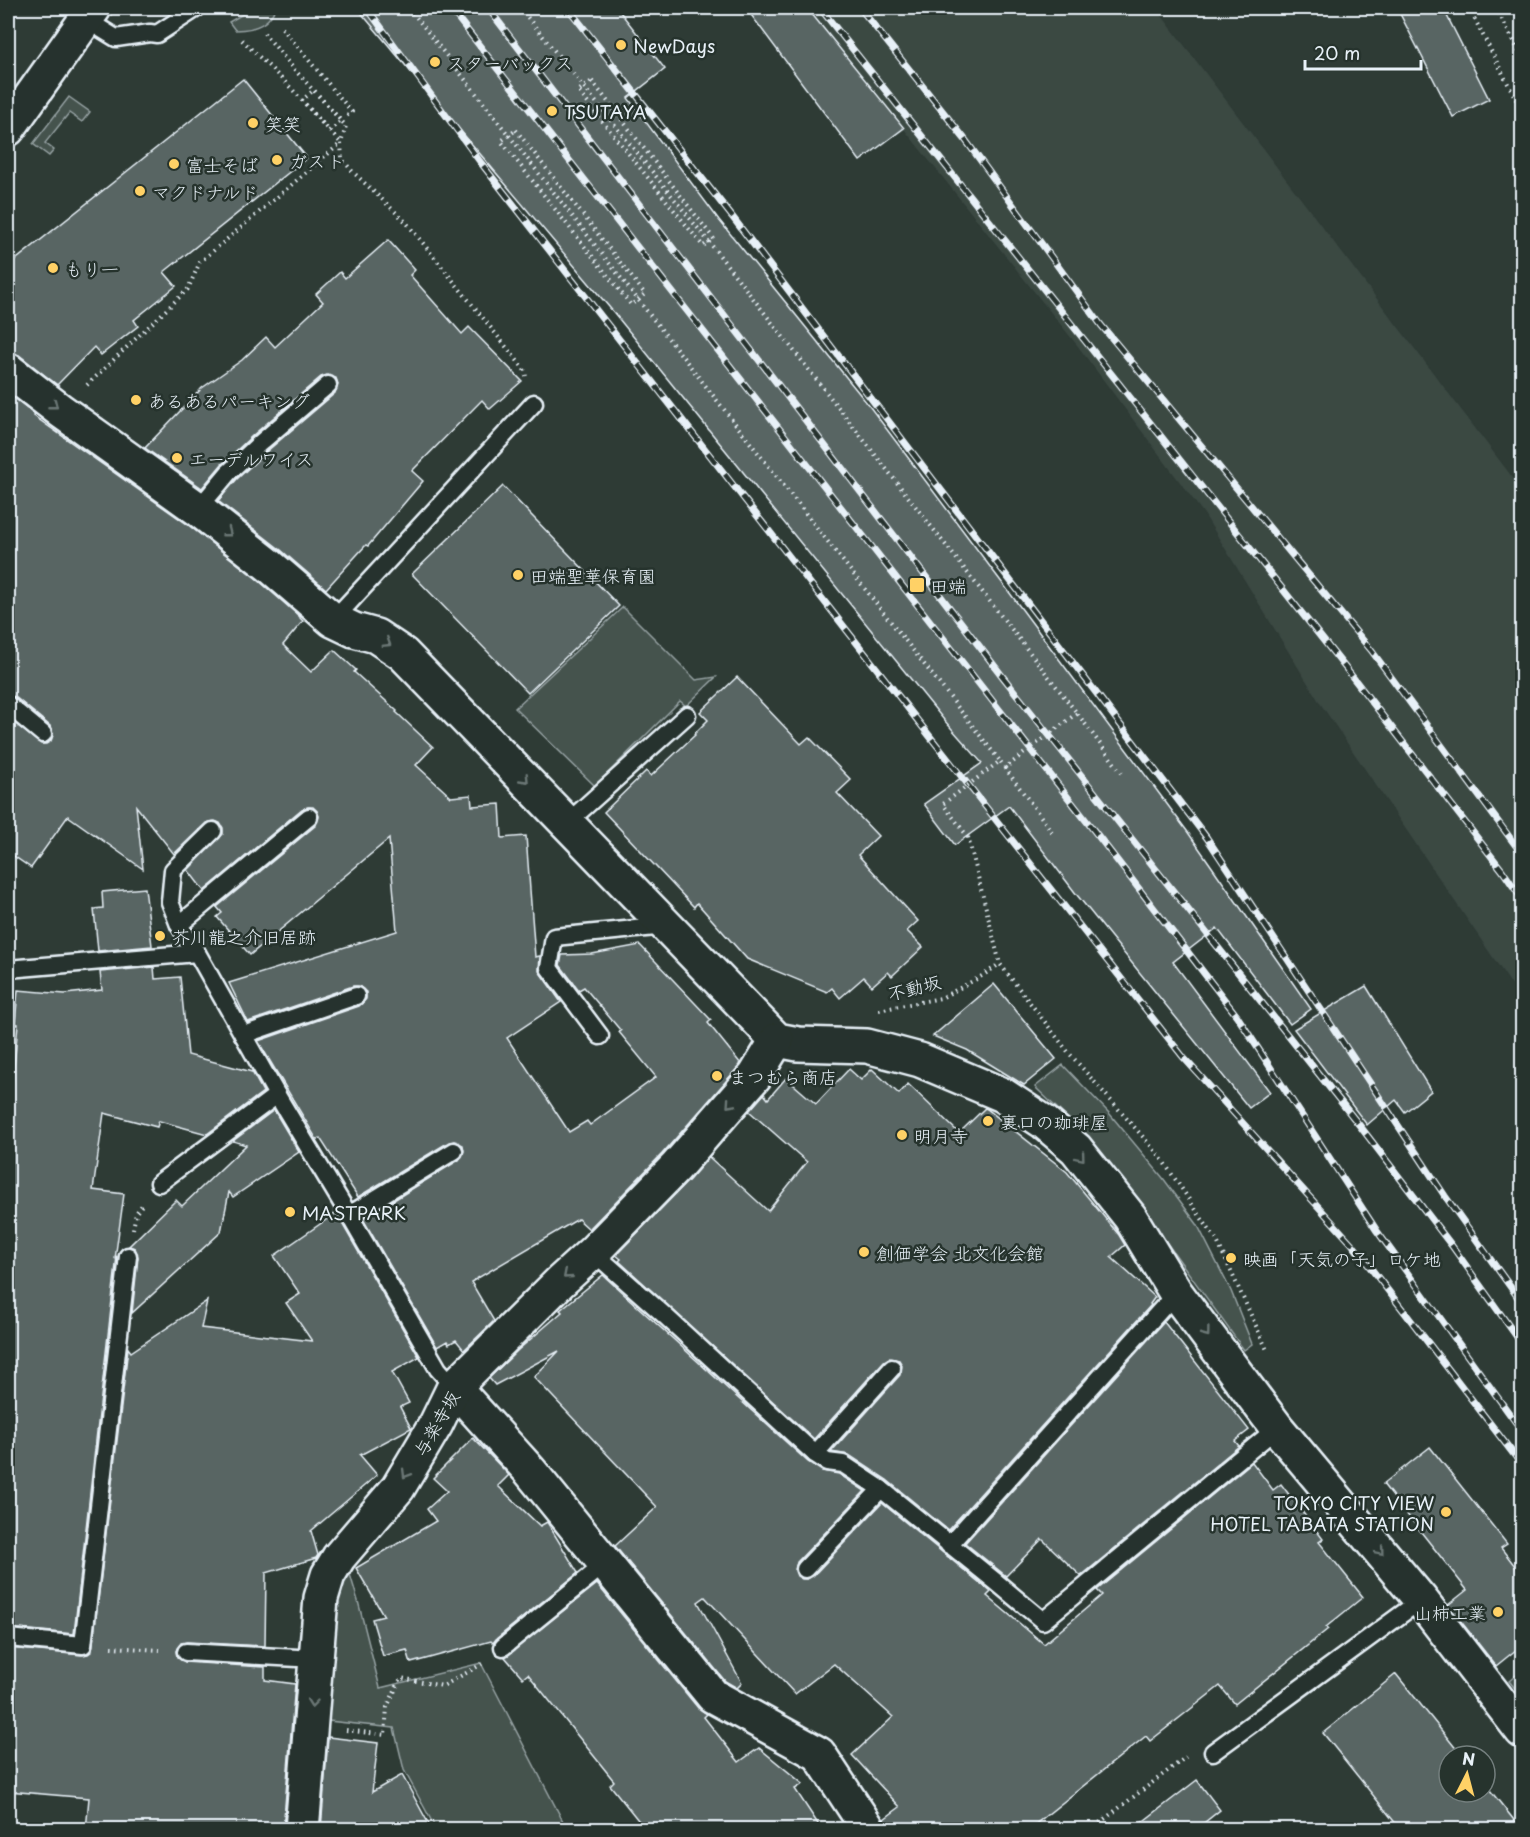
<svg xmlns="http://www.w3.org/2000/svg" width="1530" height="1837" viewBox="0 0 1530 1837" font-family="'Playpen Sans','Klee One',sans-serif">
<style>
.built{fill:#3b4843}
.green{fill:#45524e;stroke:#96a2a3;stroke-width:1.5}
.building{fill:#596563;stroke:#e8f1f8;stroke-width:1.5}
.lines{fill:none;stroke-linecap:round;stroke-linejoin:round}
.service-casing{stroke:#e8f1f8;stroke-width:21}
.minor-casing{stroke:#e8f1f8;stroke-width:38}
.secondary-casing{stroke:#e8f1f8;stroke-width:38}
.path{stroke:#e8f1f8;stroke-width:4;stroke-dasharray:1.5 4.5;stroke-linecap:butt}
.service{stroke:#26332d;stroke-width:16}
.minor{stroke:#26332d;stroke-width:33}
.secondary{stroke:#26332d;stroke-width:33}
.rail-casing{stroke:#e8f1f8;stroke-width:7}
.rail{stroke:#26332d;stroke-width:4.5;stroke-dasharray:14;stroke-linecap:butt}
.path-bridge{stroke:#e8f1f8;stroke-width:4;stroke-dasharray:1.5 4.5;stroke-linecap:butt}
.oneway{stroke:#6a7674}
.poi-dot{fill:#ffd166;stroke:#26332d;stroke-width:2}
.labels{text-anchor:middle;dominant-baseline:central;stroke-width:5;stroke-linejoin:round;paint-order:stroke}
.poi-label{font-size:18px;fill:#e8f1f8;stroke:#26332d;text-anchor:start}
.street-label{font-size:18px;fill:#e8f1f8;stroke:#26332d}
</style>
<rect width="100%" height="100%" fill="#2e3b35"/>
<filter id="ink" filterUnits="userSpaceOnUse"><feTurbulence type="fractalNoise" baseFrequency=".0167" numOctaves="2"/><feDisplacementMap in="SourceGraphic" scale="12" xChannelSelector="R" yChannelSelector="G"/><feConvolveMatrix kernelMatrix="1 2 1 2 8 2 1 2 1" color-interpolation-filters="sRGB"/></filter>
<g filter="url(#ink)">
<!-- built -->
<polygon class="built" points="807,8 1156,8 1522,490 1522,1000 1320,703 1204,514 1077,345"/>
<!-- green -->
<g class="green">
<path d="M253,8H275C269,25 252,30 235,30L229,22Z"/>
<polygon points="69,97 90,112 82,122 69,113 45,143 54,150 49,156 33,144"/>
<polygon points="623,607 696,680 716,677 686,706 680,701 595,786 515,708"/>
<polygon points="1063,1065 1109,1113 1163,1178 1197,1224 1231,1291 1252,1344 1244,1350 1131,1193 1085,1135 1035,1087"/>
<polygon points="349,1571 358,1601 380,1688 481,1663 567,1829 436,1829 404,1770 394,1728 319,1720 332,1600"/>
<polygon points="1522,1670 1522,1697 1509,1681"/>
</g>
<!-- building -->
<g class="building">
<polygon points="357,8 617,8 665,69 628,98 719,220 867,403 1012,596 1187,831 1311,1009 1290,1024 1217,928 1173,962 1270,1092 1249,1108 1077,895 1009,806 955,845 924,804 982,763 944,720 615,314"/>
<polygon points="746,8 807,8 904,128 860,161"/>
<polygon points="1397,8 1443,8 1489,99 1453,117"/>
<polygon points="243,79 307,158 164,272 176,286 134,320 138,326 101,355 94,347 57,385 19,355 8,352 8,266"/>
<polygon points="388,240 415,270 410,275 462,334 469,327 522,381 490,409 482,400 412,471 423,481 368,546 366,545 326,589 281,550 218,501 237,479 266,452 335,393 338,384 336,378 327,375 321,377 252,436 222,464 202,488 145,448 202,388 242,360 266,337 275,347 323,302 316,294 340,272 345,278"/>
<polygon points="8,393 35,414 34,416 187,524 257,579 300,617 300,618 303,621 283,645 311,672 334,650 356,670 354,672 397,711 396,712 433,747 416,765 451,797 471,795 472,806 500,804 502,838 526,836 535,957 540,956 539,971 561,1002 507,1038 569,1132 587,1121 590,1125 656,1077 619,1032 621,1031 584,987 579,990 560,965 562,955 592,954 640,945 711,1020 708,1023 741,1064 662,1154 589,1229 578,1219 471,1282 494,1321 464,1350 456,1340 449,1344 447,1341 437,1347 363,1219 459,1160 464,1151 463,1145 454,1141 449,1142 358,1197 320,1138 317,1140 258,1041 359,1006 366,999 366,992 359,986 353,986 248,1022 229,983 397,931 389,839 250,955 217,917 222,913 217,907 316,825 319,816 317,811 313,807 308,807 302,809 204,891 188,870 223,834 223,828 220,823 215,821 206,823 174,854 136,806 143,869 68,816 31,868 8,852 8,718 41,744 46,744 51,741 53,735 50,726 15,697 8,695"/>
<polygon points="503,486 619,606 528,693 412,574"/>
<polygon points="737,677 801,744 809,737 851,780 837,793 878,836 858,855 918,921 907,931 923,947 892,976 888,972 872,986 864,977 840,998 832,988 827,992 747,959 697,903 694,907 604,812 646,771 651,776 695,735 694,734 708,720 700,712"/>
<polygon points="145,888 152,946 98,951 94,909 103,908 102,892"/>
<polygon points="154,967 155,979 180,977 188,1055 252,1072 263,1092 207,1134 159,1121 157,1127 104,1113 93,1190 124,1194 115,1259 117,1256 74,1634 8,1628 8,1503 15,1439 8,1438 8,1088 12,1088 18,1024 15,1024 18,990 65,994 102,990 100,972"/>
<polygon points="994,984 1056,1059 1024,1085 967,1050 933,1036"/>
<polygon points="1366,986 1431,1091 1405,1112 1396,1100 1367,1125 1294,1029"/>
<polygon points="849,1069 861,1080 872,1069 899,1094 908,1084 959,1133 985,1108 987,1109 1067,1172 1119,1235 1125,1245 1111,1257 1155,1297 1150,1304 1151,1305 948,1530 887,1480 849,1455 831,1452 900,1375 902,1365 899,1360 889,1358 884,1361 814,1439 619,1261 621,1259 616,1255 689,1180 709,1157 768,1211 807,1162 749,1111 764,1094 768,1099 786,1078 816,1104"/>
<polygon points="274,1110 299,1152 233,1197 229,1192 221,1232 132,1313 138,1257 135,1248 129,1246 176,1200 182,1206 246,1145 233,1141"/>
<polygon points="336,1213 419,1357 392,1372 409,1403 400,1407 411,1428 360,1455 377,1475 311,1531 318,1555 316,1558 266,1573 265,1646 187,1642 181,1643 176,1651 177,1657 185,1662 265,1667 265,1680 295,1684 283,1830 86,1830 89,1798 8,1791 8,1648 82,1655 88,1654 92,1651 128,1348 131,1352 207,1301 201,1328 312,1341 286,1303 300,1294 274,1256"/>
<polygon points="603,1275 808,1462 822,1471 839,1474 865,1491 797,1562 795,1571 797,1576 802,1579 807,1579 813,1576 882,1503 991,1592 987,1596 1044,1644 1102,1595 1097,1590 1252,1462 1273,1490 1281,1484 1323,1539 1319,1542 1363,1597 1326,1627 1328,1629 1235,1704 1220,1686 1150,1741 1146,1736 1028,1830 888,1830 884,1819 900,1807 852,1755 893,1717 834,1664 795,1694 705,1597 698,1602 742,1683 737,1688 725,1681 615,1546 657,1507 534,1377 559,1351 495,1385 489,1378 518,1350 562,1312 560,1310"/>
<polygon points="1164,1322 1249,1430 1235,1441 1239,1446 1081,1576 1042,1539 1006,1576 965,1543"/>
<polygon points="473,1438 509,1475 498,1486 540,1526 547,1522 578,1573 496,1639 493,1643 491,1641 411,1663 407,1650 383,1656 372,1619 384,1616 356,1568 436,1521 427,1509 447,1491 433,1478"/>
<polygon points="1430,1447 1507,1544 1501,1548 1522,1575 1522,1645 1496,1666 1448,1605 1467,1590 1383,1484"/>
<polygon points="597,1584 698,1708 707,1714 704,1717 739,1762 759,1748 803,1784 795,1789 822,1830 646,1830 610,1785 614,1781 528,1674 523,1678 505,1657"/>
<polygon points="1396,1674 1462,1756 1449,1756 1449,1792 1485,1792 1485,1784 1522,1830 1401,1830 1323,1733"/>
<polygon points="328,1737 378,1743 372,1792 402,1775 432,1830 321,1830"/>
<polygon points="1197,1780 1220,1810 1195,1830 1132,1830"/>
</g>
<g class="lines">
<defs>
<g id="service">
<polyline points="85,19 116,38 150,33 157,34 197,8"/>
<polyline points="198,509 229,472 259,444 328,385"/>
<polyline points="333,620 534,403"/>
<polyline points="8,705 43,734"/>
<polyline points="567,823 687,715"/>
<polyline points="213,831 173,870 170,902 179,925 197,953 277,1095 349,1215 438,1369 454,1387"/>
<polyline points="179,925 309,817"/>
<polyline points="8,969 197,953"/>
<polyline points="243,1035 356,996"/>
<polyline points="600,1036 549,968 554,937 666,926"/>
<polyline points="159,1183 277,1095"/>
<polyline points="349,1215 454,1151"/>
<polyline points="593,1252 662,1313 815,1454 827,1462 843,1464 881,1489 995,1581 1043,1621 1277,1428"/>
<polyline points="815,1454 892,1368"/>
<polyline points="949,1545 1176,1293"/>
<polyline points="805,1569 881,1489"/>
<polyline points="8,1638 83,1645 128,1256"/>
<polyline points="503,1647 605,1564"/>
<polyline points="186,1652 316,1659"/>
<polyline points="1213,1752 1421,1600"/>
</g>
<g id="minor">
<polyline points="8,370 61,411 198,509 269,565 333,620 354,630 376,636 403,654 777,1040 798,1044 867,1046 920,1060 1003,1095 1044,1122 1076,1149 1130,1217 1176,1293 1277,1428 1421,1600 1522,1731"/>
<polyline points="454,1387 530,1471 713,1696 819,1754 869,1830"/>
<polyline points="302,1830 321,1598 328,1575 339,1557 398,1488 436,1424 454,1387 560,1282 593,1252 676,1167 755,1076 777,1040"/>
</g>
<polyline id="secondary" points="8,129 94,8"/>
</defs>
<!-- service casing -->
<use href="#service" class="service-casing"/>
<!-- minor casing -->
<use href="#minor" class="minor-casing"/>
<!-- secondary casing -->
<use href="#secondary" class="secondary-casing"/>
<!-- path -->
<g class="path">
<polyline points="409,8 1000,761"/>
<polyline points="520,8 709,242 1077,713 1124,776"/>
<polyline points="1469,8 1522,111"/>
<polyline points="1496,8 1522,57"/>
<polyline points="282,28 352,112 344,118"/>
<polyline points="264,33 294,69"/>
<polyline points="242,40 292,89 329,131 341,121 314,90 302,100"/>
<polygon points="592,81 714,239 703,246 578,91"/>
<polygon points="516,130 645,294 631,305 501,141"/>
<polyline points="334,136 341,143"/>
<polyline points="8,188 14,179"/>
<polyline points="87,385 188,289 200,262 341,143 342,159 353,172 406,222 524,369 526,376"/>
<polyline points="1005,768 1053,833"/>
<polyline points="968,837 1000,964 1069,1053 1159,1155 1217,1241 1268,1352"/>
<polyline points="879,1010 941,998 982,976 1000,964"/>
<polyline points="133,1229 136,1213 142,1205"/>
<polyline points="111,1647 160,1650"/>
<polyline points="346,1730 385,1735 387,1707 401,1678 443,1686 482,1664"/>
<polyline points="1090,1830 1186,1757"/>
</g>
<!-- service -->
<use href="#service" class="service"/>
<!-- minor -->
<use href="#minor" class="minor"/>
<!-- secondary -->
<use href="#secondary" class="secondary"/>
<defs>
<g id="rail">
<polyline points="367,8 481,163 932,739 1184,1058 1353,1245 1522,1465"/>
<polyline points="450,8 1099,837 1237,1016 1377,1231 1522,1431"/>
<polyline points="488,8 1003,677 1360,1126 1452,1246 1522,1344"/>
<polyline points="568,8 734,219 1207,838 1445,1196 1522,1303"/>
<polyline points="820,8 1351,675 1502,870 1522,899"/>
<polyline points="860,8 964,138 1101,325 1371,650 1522,854"/>
</g>
</defs>
<!-- rail casing -->
<use href="#rail" class="rail-casing"/>
<!-- rail -->
<use href="#rail" class="rail"/>
<!-- path-bridge -->
<g class="path-bridge">
<polyline points="294,69 346,126 341,143"/>
<polyline points="302,100 334,136"/>
<polyline points="968,837 943,804 1000,761 1005,768 1077,713"/>
</g>
</g>
<!-- one-way arrows -->
<defs><path id="oneway-chevron" d="M-2-3.5L2.5 0L-2 3.5" fill="none" stroke-width="1.6" stroke-linecap="round" stroke-linejoin="round" transform="scale(1.5)"/></defs>
<g class="oneway">
<use href="#oneway-chevron" transform="translate(54 405) rotate(38)"/>
<use href="#oneway-chevron" transform="translate(228 533) rotate(38)"/>
<use href="#oneway-chevron" transform="translate(387 643) rotate(32)"/>
<use href="#oneway-chevron" transform="translate(525 779) rotate(46)"/>
<use href="#oneway-chevron" transform="translate(730 1104) rotate(132)"/>
<use href="#oneway-chevron" transform="translate(1081 1157) rotate(50)"/>
<use href="#oneway-chevron" transform="translate(567 1275) rotate(139)"/>
<use href="#oneway-chevron" transform="translate(1206 1333) rotate(53)"/>
<use href="#oneway-chevron" transform="translate(406 1474) rotate(121)"/>
<use href="#oneway-chevron" transform="translate(1380 1551) rotate(50)"/>
<use href="#oneway-chevron" transform="translate(312 1703) rotate(96)"/>
</g>
</g>
<!-- markers -->
<g class="poi-dot">
<circle cx="621" cy="45" r="6"/>
<circle cx="435" cy="62" r="6"/>
<circle cx="552" cy="111" r="6"/>
<circle cx="253" cy="123" r="6"/>
<circle cx="277" cy="160" r="6"/>
<circle cx="174" cy="164" r="6"/>
<circle cx="140" cy="191" r="6"/>
<circle cx="53" cy="268" r="6"/>
<circle cx="136" cy="400" r="6"/>
<circle cx="177" cy="458" r="6"/>
<circle cx="518" cy="575" r="6"/>
<rect x="909" y="577" width="16" height="16" rx="3"/>
<circle cx="160" cy="936" r="6"/>
<circle cx="717" cy="1076" r="6"/>
<circle cx="988" cy="1121" r="6"/>
<circle cx="902" cy="1135" r="6"/>
<circle cx="290" cy="1212" r="6"/>
<circle cx="864" cy="1252" r="6"/>
<circle cx="1231" cy="1258" r="6"/>
<circle cx="1446" cy="1512" r="6"/>
<circle cx="1498" cy="1612" r="6"/>
</g>
<g class="labels">
<!-- poi labels -->
<g class="poi-label">
<text x="633" y="45">NewDays</text>
<text x="447" y="62">スターバックス</text>
<text x="564" y="111">TSUTAYA</text>
<text x="265" y="123">笑笑</text>
<text x="289" y="160">ガスト</text>
<text x="186" y="164">富士そば</text>
<text x="152" y="191">マクドナルド</text>
<text x="65" y="268">もり一</text>
<text x="148" y="400">あるあるパーキング</text>
<text x="189" y="458">エーデルワイス</text>
<text x="530" y="575">田端聖華保育園</text>
<text x="930" y="585">田端</text>
<text x="172" y="936">芥川龍之介旧居跡</text>
<text x="729" y="1076">まつむら商店</text>
<text x="1000" y="1121">裏口の珈琲屋</text>
<text x="914" y="1135">明月寺</text>
<text x="302" y="1212">MASTPARK</text>
<text x="876" y="1252">創価学会 北文化会館</text>
<text x="1243" y="1258">映画「天気の子」ロケ地</text>
<text x="1434" y="1502" text-anchor="end">TOKYO CITY VIEW<tspan x="1434" dy="21">HOTEL TABATA STATION</tspan></text>
<text x="1486" y="1612" text-anchor="end">山柿工業</text>
</g>
<!-- street labels -->
<g class="street-label">
<text transform="translate(914 987) rotate(-14)">不動坂</text>
<text transform="translate(436 1423) rotate(-60)">与楽寺坂</text>
</g>
</g>
<!-- margin -->
<rect width="1530" height="1837" fill="none" stroke="#26332d" stroke-width="30"/>
<rect x="15" y="15" width="1500" height="1807" fill="none" stroke="#e8f1f8" stroke-width="2" filter="url(#ink)"/>
<!-- north arrow -->
<g transform="translate(1467 1774) rotate(6)"><circle r="28" fill="#26332d" stroke="#747f7e" stroke-width="1.5"/>
<path d="M0-4.5L10 22L0 15L-10 22Z" fill="#ffd166"/>
<text y="-9" font-size="16" font-weight="bold" text-anchor="middle" fill="#e8f1f8">N</text>
</g>
<!-- scale -->
<path d="M1305 60v9h116v-9" fill="none" stroke="#e8f1f8" stroke-width="3"/>
<text x="1314" y="60" font-size="18" fill="#e8f1f8" stroke="#26332d" stroke-width="4.5" paint-order="stroke">20 m</text>
</svg>
